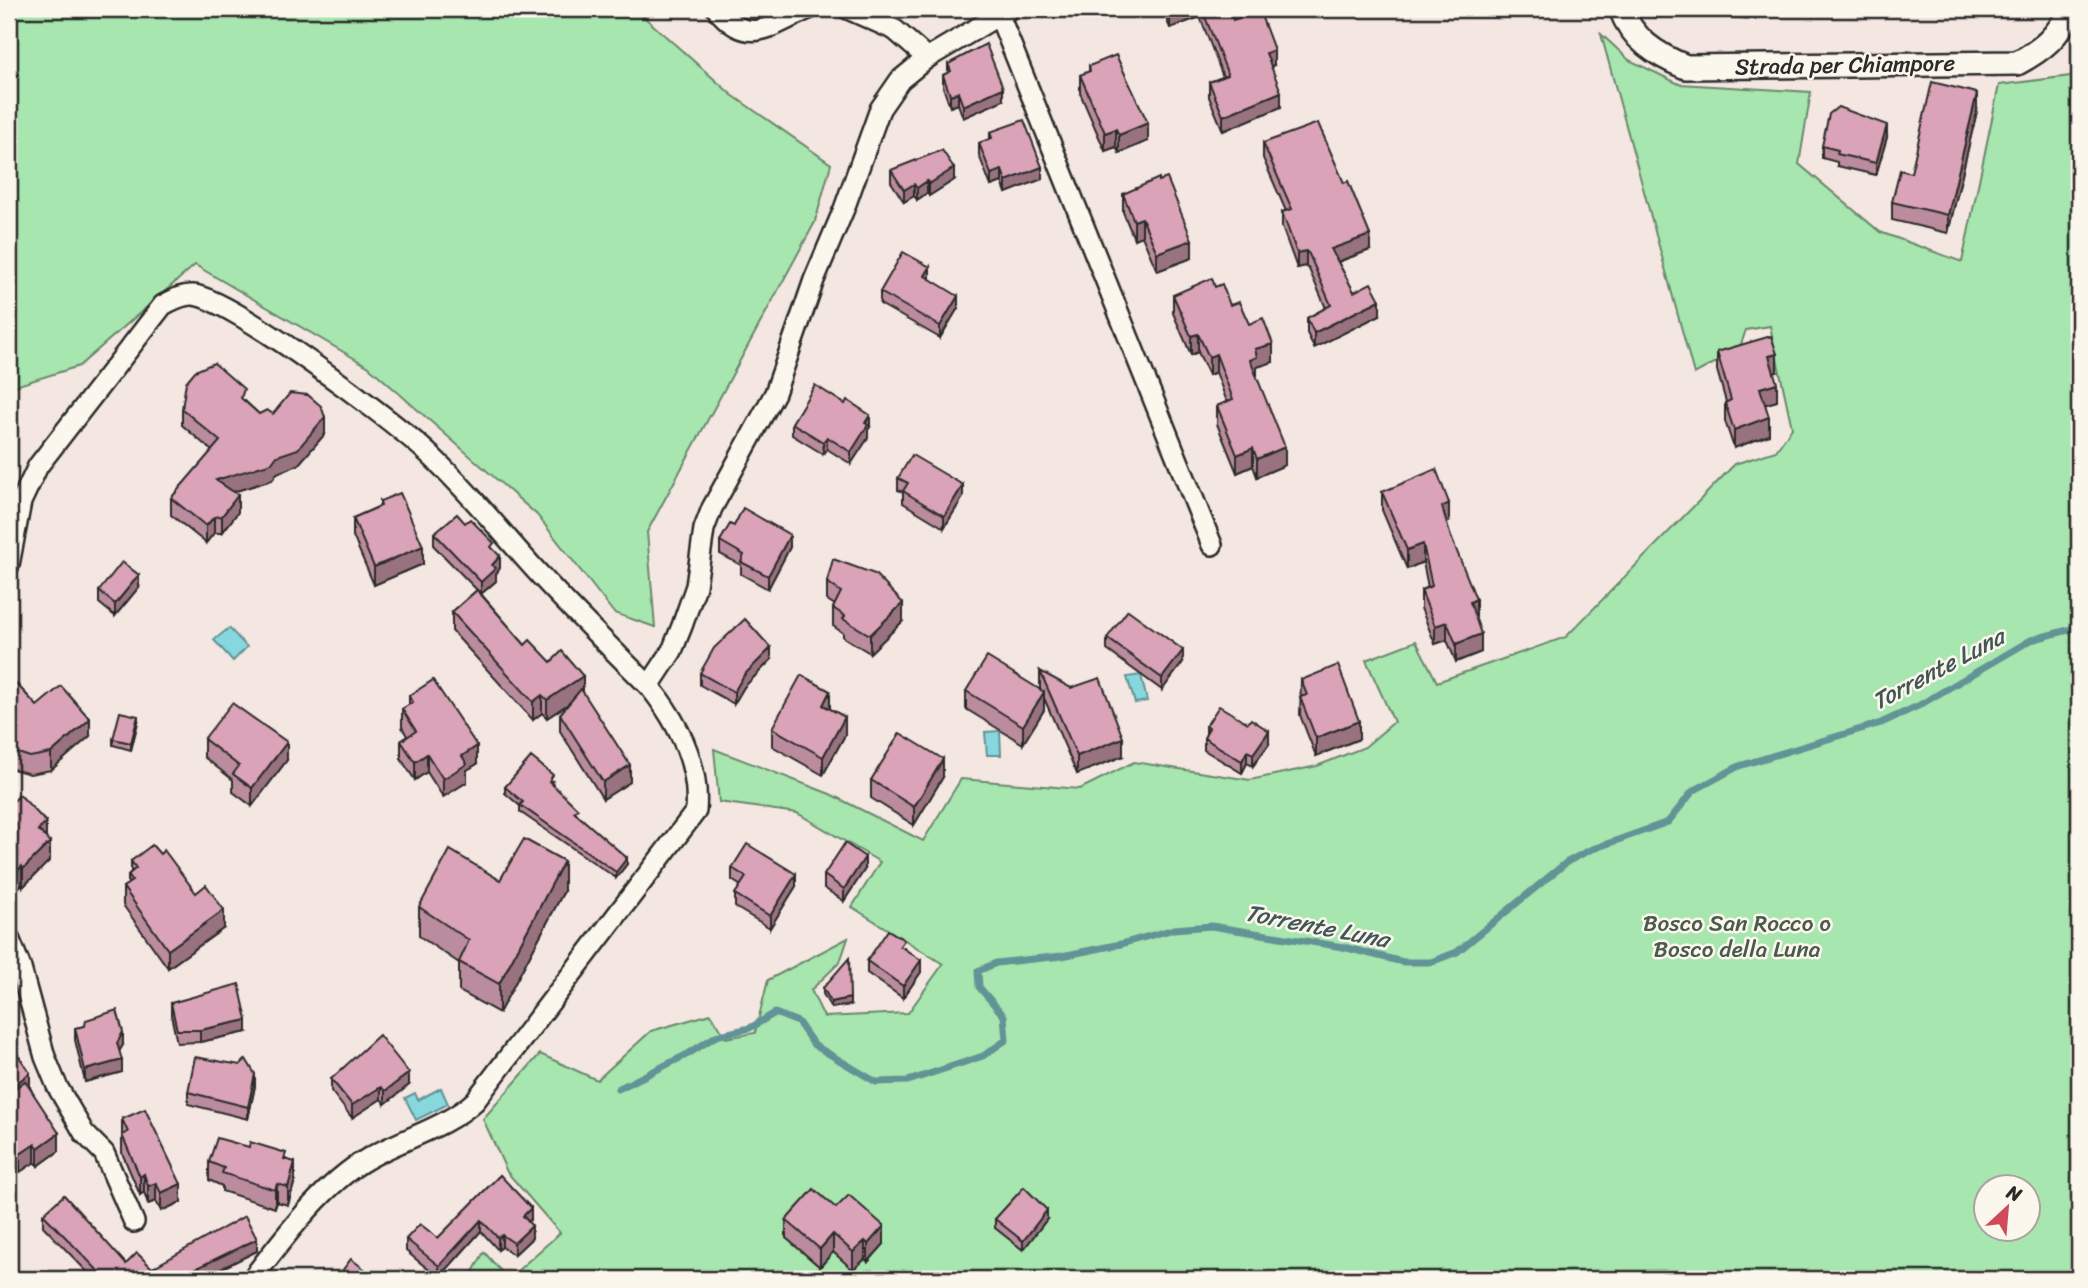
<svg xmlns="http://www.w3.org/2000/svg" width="2088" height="1288" viewBox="0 0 2088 1288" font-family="Sriracha,sans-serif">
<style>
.green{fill:#a7e6ae;stroke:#69886c;stroke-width:2;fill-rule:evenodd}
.water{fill:#87d8de;stroke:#629396;stroke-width:2}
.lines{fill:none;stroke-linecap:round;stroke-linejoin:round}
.stream{stroke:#629396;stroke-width:7}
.minor-casing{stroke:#2b2b2b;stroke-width:24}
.tertiary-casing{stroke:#2b2b2b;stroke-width:28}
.minor{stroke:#fbf7ec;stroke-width:19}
.tertiary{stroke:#fbf7ec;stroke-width:23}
.wall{fill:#bb8c9d;stroke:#2b2b2b;stroke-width:2}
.shaded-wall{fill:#997280;stroke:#2b2b2b;stroke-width:2}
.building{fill:#daa3b7;stroke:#2b2b2b;stroke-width:2}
.labels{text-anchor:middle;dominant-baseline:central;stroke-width:5;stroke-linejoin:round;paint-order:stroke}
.street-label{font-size:23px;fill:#2b2b2b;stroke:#fbf7ec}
.park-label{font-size:23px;fill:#4a5a4c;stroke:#fbf7ec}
.water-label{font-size:24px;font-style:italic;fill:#425658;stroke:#fbf7ec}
</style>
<rect width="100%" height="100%" fill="#f4e6e1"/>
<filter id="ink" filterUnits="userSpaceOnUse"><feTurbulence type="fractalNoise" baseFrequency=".0143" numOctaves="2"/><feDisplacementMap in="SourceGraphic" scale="14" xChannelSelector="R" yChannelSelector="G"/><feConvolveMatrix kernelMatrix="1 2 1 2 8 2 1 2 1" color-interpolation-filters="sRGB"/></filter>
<g filter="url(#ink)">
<!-- green -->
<g class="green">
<polygon points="10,9 635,9 732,95 831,164 815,222 647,532 655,627 614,613 537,515 369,367 195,265 79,366 9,388"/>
<path d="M1601,34L1629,60L1679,84L1811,92L1799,164L1880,232L1962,262L1999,85L2079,75V1279H469L484,1252L508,1279L560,1233L507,1172L483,1119L540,1054L597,1080L651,1031L711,1014L726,1038L755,1033L768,980L848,938L840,962L811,990L824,1017L908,1013L943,964L852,907L880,862L797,813L719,802L714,749L830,794L923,841L961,779L1080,789L1134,762L1250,780L1317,766L1365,747L1394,722L1366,660L1416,641L1437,682L1566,637L1735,464L1776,451L1792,428L1770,326L1746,330L1739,350L1694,374ZM1986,1186H2028V1228H1986Z"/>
</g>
<!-- water -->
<g class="water">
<polygon points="229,628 247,647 233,661 214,640"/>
<polygon points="1141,675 1147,701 1135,703 1127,677"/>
<polygon points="1000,731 1001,755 987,755 985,732"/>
<polygon points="441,1088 448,1104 416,1120 405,1098 415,1093 418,1100"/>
</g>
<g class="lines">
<!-- stream -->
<g class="stream">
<polyline points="618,1089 688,1054 716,1036 750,1028 775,1013 798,1022 814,1045 876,1082 908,1081 983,1056 1006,1040 1004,1016 979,987 978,971 996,963 1062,956 1121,944 1174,929 1211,926 1343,947 1403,962 1431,962 1457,952 1567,862 1590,850 1668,822 1693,791 1739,766 1881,723 1918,706 2031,640 2079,627"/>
<polyline points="2065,1279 2079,1272"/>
</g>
<defs>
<g id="minor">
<path d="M717,9C749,49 772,24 809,9"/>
<polyline points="848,9 895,30 927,58"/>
<polyline points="999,15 1212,545"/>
<path d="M9,565L21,502L38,466L163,305C173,300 182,294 193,295C231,298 397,423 430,455C470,492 504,536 541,576C576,614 613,650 649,686"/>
<polyline points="9,938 20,965 45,1057 57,1086 84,1133 104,1153 134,1222"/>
<path d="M252,1279C282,1240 324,1183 367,1159C401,1139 446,1128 475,1101L696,811C700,764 678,722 649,686L672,651L682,626L696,586L704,529L712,508L775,393L814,280L844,209L880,109L900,80L927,58L1009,9"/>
</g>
<path id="tertiary" d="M1621,9C1632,39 1656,55 1686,67L2017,63C2044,49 2058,36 2071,9"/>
</defs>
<!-- minor casing -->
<use href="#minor" class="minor-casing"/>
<!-- tertiary casing -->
<use href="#tertiary" class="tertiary-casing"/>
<!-- minor -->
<use href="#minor" class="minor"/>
<!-- tertiary -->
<use href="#tertiary" class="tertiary"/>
</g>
<!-- wall -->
<g class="wall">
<polygon points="1162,9 1229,9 1233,20 1274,65 1271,66 1281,107 1223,131 1209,97 1209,82 1223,77 1200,17 1170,28"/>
<polygon points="1711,9 1756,9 1755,19 1728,17 1728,13 1711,11"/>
<polygon points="948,64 1003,100 963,118 958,104 950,107 943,87 943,75 948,73"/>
<polygon points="1089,66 1148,141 1119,153 1116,147 1105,151 1080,93 1080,75 1089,72"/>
<polygon points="1977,111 1948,233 1892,220 1892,202 1911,173"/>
<polygon points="990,132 1042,179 1006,193 1002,182 991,186 979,155 979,143 990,139"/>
<polygon points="1887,137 1876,175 1837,166 1837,162 1822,158 1822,146"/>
<polygon points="1263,143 1370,250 1338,262 1354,292 1380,315 1314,348 1307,333 1307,318 1326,308 1309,269 1306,266 1297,268 1282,227 1282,212 1286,211 1263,158"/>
<polygon points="891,170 954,180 929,196 927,193 917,200 914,196 904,202 891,182"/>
<polygon points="1159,181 1192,258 1157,271 1142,236 1134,239 1123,212 1123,194"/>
<polygon points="930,279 958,308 940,338 880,304 880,292"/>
<polygon points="1215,287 1230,305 1249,324 1273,362 1257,367 1256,376 1285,465 1257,477 1253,466 1237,473 1217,424 1217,406 1227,402 1216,372 1209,375 1198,352 1191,355 1173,313 1173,295"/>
<polygon points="1717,352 1777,372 1774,373 1777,401 1765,404 1769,435 1734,448 1725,421 1725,403 1726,402 1717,370"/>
<polygon points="244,400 259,414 273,414 325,434 298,465 277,473 272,480 233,492 238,512 222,533 214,533 206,543 171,515 171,498 212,451 182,425 182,409"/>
<polygon points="792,423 870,427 868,430 868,438 851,464 827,449 823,454 792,435"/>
<polygon points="898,478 963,497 944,528 903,503 903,492 898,490"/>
<polygon points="1382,492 1449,521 1446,522 1476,617 1475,618 1481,652 1456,662 1447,640 1435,644 1421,608 1421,590 1428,587 1423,562 1407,569 1382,510"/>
<polygon points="380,501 423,564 374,585 353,536 353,518 380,506"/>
<polygon points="734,526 790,547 768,589 741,574 741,565 720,554 720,541"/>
<polygon points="434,533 494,550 500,568 496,574 496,581 481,594 525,645 551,662 583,692 630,782 603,799 560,731 560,714 570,703 547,718 542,713 533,720 452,631 452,612 477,590 434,546"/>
<polygon points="827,582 903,621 870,653 843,637 843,633 833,626 833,608 835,605 827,600"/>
<polygon points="139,587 115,616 99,603 99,591"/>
<polygon points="1107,638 1183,662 1162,690 1107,650"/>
<polygon points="771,660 744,687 734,704 700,685 700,673"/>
<polygon points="1040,671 1123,756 1077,774 1044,698 1044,710 1023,744 966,709 966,691 1040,690"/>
<polygon points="9,676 37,706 90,736 51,770 30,774 9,768"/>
<polygon points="1301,680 1359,739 1316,756 1300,715"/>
<polygon points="409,696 477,764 467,770 467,782 443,797 427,772 415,780 401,759 401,741 407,736 402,727 402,709 409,705"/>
<polygon points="830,709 845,735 823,775 772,746 772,728"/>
<polygon points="138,722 131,750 113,745 113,739"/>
<polygon points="1206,726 1269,744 1253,766 1247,763 1242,773 1204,750 1204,738 1206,734"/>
<polygon points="204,739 287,760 252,806 233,792 233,780 204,757"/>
<polygon points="943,777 914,825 871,798 871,780"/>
<polygon points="553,781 552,784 578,815 627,864 616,878 520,812 520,806 505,793 505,787"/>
<polygon points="9,805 46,839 50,860 23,887 22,884 13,893 9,888"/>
<polygon points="131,861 196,893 224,928 168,968 123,905 123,887 128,884 128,875 131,872"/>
<polygon points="732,868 796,886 770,928 735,907 735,894 741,886 732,880"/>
<polygon points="865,869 844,901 824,888 824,875"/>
<polygon points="500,880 564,891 499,1013 459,991 459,963 419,936 419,907"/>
<polygon points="904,948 921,972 903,998 867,973 867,961"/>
<polygon points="823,988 850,1005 831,1008 823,994"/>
<polygon points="171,1003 247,1032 200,1042 177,1043 171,1015"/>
<polygon points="85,1026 123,1045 119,1051 122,1072 85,1082 75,1040 75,1028"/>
<polygon points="9,1041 59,1151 38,1166 35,1162 20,1172 17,1166 9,1092"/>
<polygon points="331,1079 409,1085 385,1104 381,1099 352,1118 331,1091"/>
<polygon points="255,1086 248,1119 188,1104 188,1092"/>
<polygon points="122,1119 181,1202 161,1211 156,1201 148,1204 144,1192 140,1195 122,1153"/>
<polygon points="249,1147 286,1159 295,1180 288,1205 277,1202 275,1208 222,1191 222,1186 209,1180 209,1162"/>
<polygon points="500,1175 531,1219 528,1222 532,1238 514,1255 502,1247 498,1250 481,1231 439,1278 406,1251 406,1239 438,1238"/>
<polygon points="836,1208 884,1244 868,1262 865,1259 853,1270 833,1252 820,1267 786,1238 786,1220"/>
<polygon points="43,1214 126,1264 152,1268 257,1251 200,1279 94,1279 43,1226"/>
<polygon points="995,1219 1047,1219 1023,1250 995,1228"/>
</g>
<!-- shaded-wall -->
<g class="shaded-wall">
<polygon points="1182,9 1200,9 1200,17 1170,28 1170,13"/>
<polygon points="1274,50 1274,65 1266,68 1266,53"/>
<polygon points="1003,88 1003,100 963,118 963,106"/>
<polygon points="958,92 958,104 950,107 950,95"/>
<polygon points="1281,92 1281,107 1223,131 1223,116"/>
<polygon points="1977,93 1977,111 1948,233 1948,215"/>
<polygon points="1148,123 1148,141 1119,153 1119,135"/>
<polygon points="1887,125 1887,137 1876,175 1876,163"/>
<polygon points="1116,129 1116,147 1105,151 1105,133"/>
<polygon points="1042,167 1042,179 1006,193 1006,181"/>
<polygon points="954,168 954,180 929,196 929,184"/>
<polygon points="1002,170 1002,182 991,186 991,174"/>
<polygon points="927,181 927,193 917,200 917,188"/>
<polygon points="914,184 914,196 904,202 904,190"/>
<polygon points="1142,218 1142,236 1134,239 1134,221"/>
<polygon points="1370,235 1370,250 1331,264 1331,249"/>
<polygon points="1192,240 1192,258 1157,271 1157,253"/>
<polygon points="1306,251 1306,266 1297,268 1297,253"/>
<polygon points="930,267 930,280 925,276"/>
<polygon points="958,296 958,308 940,338 940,326"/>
<polygon points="1380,300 1380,315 1314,348 1314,333"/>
<polygon points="1198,334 1198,352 1191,355 1191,336"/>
<polygon points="1273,344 1273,362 1257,367 1257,375 1250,378 1250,360 1255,349"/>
<polygon points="1216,354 1216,372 1209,375 1209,357"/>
<polygon points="1777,354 1777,372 1769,374 1769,356"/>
<polygon points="1777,383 1777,401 1760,406 1760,388"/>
<polygon points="870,415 870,427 868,430 868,438 851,464 851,452"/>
<polygon points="325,417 325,434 298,465 277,473 272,480 216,497 216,480 277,456"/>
<polygon points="1769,417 1769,435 1734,448 1734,430"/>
<polygon points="827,437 827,449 823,454 823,442"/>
<polygon points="1285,447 1285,465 1257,477 1257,459"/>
<polygon points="1253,448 1253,466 1237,473 1237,455"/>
<polygon points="963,485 963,497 944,528 944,516"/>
<polygon points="238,495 238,512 222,533 222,516"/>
<polygon points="1449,503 1449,521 1442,525 1442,507"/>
<polygon points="214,517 214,533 206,543 206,526"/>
<polygon points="790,535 790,547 768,589 768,576"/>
<polygon points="1423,544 1423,562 1407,569 1407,550"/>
<polygon points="423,546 423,564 374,585 374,567"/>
<polygon points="500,556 500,568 496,574 496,581 481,594 481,582 492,565"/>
<polygon points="139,575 139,587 115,616 115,604"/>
<polygon points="1476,599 1476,617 1470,620 1470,602"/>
<polygon points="903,603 903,621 870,653 870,635"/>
<polygon points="1447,622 1447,640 1435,644 1435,626"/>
<polygon points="1481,634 1481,652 1456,662 1456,644"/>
<polygon points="771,648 771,660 744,687 734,704 734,692 744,675"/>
<polygon points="1183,650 1183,662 1162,690 1162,678"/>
<polygon points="583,676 583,694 547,718 547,700"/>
<polygon points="830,691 830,709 823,705"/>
<polygon points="1044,692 1044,710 1023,744 1023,726"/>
<polygon points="542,695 542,713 533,720 533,702"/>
<polygon points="138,716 138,722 131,750 131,743"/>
<polygon points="845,717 845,735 823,775 823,757"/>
<polygon points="90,719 90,736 51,770 51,753"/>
<polygon points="1359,721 1359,739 1316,756 1316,738"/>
<polygon points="1269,731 1269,744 1253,766 1253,754"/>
<polygon points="1123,738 1123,756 1077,774 1077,756"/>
<polygon points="287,742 287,760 252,806 252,788"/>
<polygon points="477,746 477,764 467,770 467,782 443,797 443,779 462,756"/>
<polygon points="1247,751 1247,763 1242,773 1242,761"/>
<polygon points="427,754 427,772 415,780 415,762"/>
<polygon points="943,759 943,777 914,825 914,807"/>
<polygon points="630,765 630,782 603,799 603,782"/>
<polygon points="46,822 46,840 38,830"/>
<polygon points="50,842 50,860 23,887 23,869"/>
<polygon points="865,857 865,869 844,901 844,889"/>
<polygon points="627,858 627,864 616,878 616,872"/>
<polygon points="564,861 564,891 499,1013 499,984"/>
<polygon points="22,866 22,884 13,893 13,875"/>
<polygon points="796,874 796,886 770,928 770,916"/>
<polygon points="224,910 224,928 168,968 168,950"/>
<polygon points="921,960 921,972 903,998 903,986"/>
<polygon points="850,998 850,1005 831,1008 831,1002"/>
<polygon points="11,1000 11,1010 14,1009 14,1024 9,1028 9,1001"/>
<polygon points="247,1020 247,1032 200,1042 200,1030"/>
<polygon points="123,1032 123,1045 117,1055 117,1043"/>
<polygon points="122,1060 122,1072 85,1082 85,1070"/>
<polygon points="30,1073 30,1089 14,1101 14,1085"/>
<polygon points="409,1073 409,1085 385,1104 385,1091"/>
<polygon points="255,1074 255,1086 248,1119 248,1107"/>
<polygon points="381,1087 381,1099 352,1118 352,1105"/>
<polygon points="59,1133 59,1151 38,1166 38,1148"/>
<polygon points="35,1144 35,1162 20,1172 20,1154"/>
<polygon points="17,1148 17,1166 9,1172 9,1154"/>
<polygon points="295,1162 295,1180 288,1205 288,1187"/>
<polygon points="144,1174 144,1192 140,1195 140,1177"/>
<polygon points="156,1183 156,1201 148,1204 148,1186"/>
<polygon points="181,1184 181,1202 161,1211 161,1193"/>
<polygon points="277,1184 277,1202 275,1208 275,1190"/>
<polygon points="531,1208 531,1219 523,1228 523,1216"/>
<polygon points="1047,1210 1047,1219 1023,1250 1023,1241"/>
<polygon points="481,1220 481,1231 439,1278 439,1266"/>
<polygon points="532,1226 532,1238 514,1255 514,1243"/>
<polygon points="884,1226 884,1244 868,1262 868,1244"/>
<polygon points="833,1234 833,1252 820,1267 820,1249"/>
<polygon points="502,1235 502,1247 498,1250 498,1238"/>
<polygon points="257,1239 257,1251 200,1279 174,1279"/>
<polygon points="865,1241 865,1259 853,1270 853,1252"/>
</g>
<!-- building -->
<g class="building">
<polygon points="1168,9 1182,9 1170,13"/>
<polygon points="1202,9 1229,9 1233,20 1259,10 1274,50 1266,53 1281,92 1223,116 1209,82 1228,75"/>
<polygon points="986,44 1003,88 963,106 958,92 950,95 943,75 951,71 948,64"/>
<polygon points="1116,55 1148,123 1119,135 1116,129 1105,133 1080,75 1090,71 1089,66"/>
<polygon points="1932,82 1977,93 1948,215 1892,202 1900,170 1911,173"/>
<polygon points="1838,107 1887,125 1876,163 1837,154 1838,150 1822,146 1829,114"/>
<polygon points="1024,120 1042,167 1006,181 1002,170 991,174 979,143 992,138 990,132"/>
<polygon points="1318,123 1344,183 1348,181 1370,235 1331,249 1354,292 1371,283 1380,300 1314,333 1307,318 1331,305 1309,254 1306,251 1297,253 1282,212 1292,209 1263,143"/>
<polygon points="942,150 954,168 929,184 927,181 917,188 914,184 904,190 891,170"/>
<polygon points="1159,178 1159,181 1167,178 1192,240 1157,253 1142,218 1134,221 1123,194"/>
<polygon points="903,252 930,267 925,276 958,296 940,326 880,292"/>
<polygon points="1212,278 1215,287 1222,284 1230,305 1239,302 1249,324 1263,318 1273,344 1255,349 1257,357 1250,360 1285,447 1257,459 1253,448 1237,455 1217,406 1233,399 1216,354 1209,357 1198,334 1191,336 1173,295"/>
<polygon points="1771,336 1777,354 1769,356 1777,383 1760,388 1769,417 1734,430 1725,403 1731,400 1717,352"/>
<polygon points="214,363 244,389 241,398 259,414 267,410 273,414 290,393 308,395 321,406 325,417 298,449 277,456 272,463 216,480 238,495 222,516 214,517 206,526 171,498 220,441 182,409 186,382 195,371"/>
<polygon points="815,385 845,404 847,400 870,415 865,423 868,425 851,452 827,437 823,442 792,423"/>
<polygon points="912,455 963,485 944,516 903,491 908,483 898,478"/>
<polygon points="1436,469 1449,503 1442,507 1450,534 1476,599 1470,602 1481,634 1456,644 1447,622 1435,626 1421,590 1432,586 1423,544 1407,550 1382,492"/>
<polygon points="400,493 423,546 374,567 353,518 381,506 380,501"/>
<polygon points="743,508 790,535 768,576 741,562 744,555 720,541 730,524 734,526"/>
<polygon points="457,514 465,523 470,519 494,543 491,547 500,556 492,565 496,568 481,582 434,533"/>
<polygon points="833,559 875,574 903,603 870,635 843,619 845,616 833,608 841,592 827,582"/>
<polygon points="122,562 139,575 115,604 99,591"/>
<polygon points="477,590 525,645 530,640 551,662 562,651 583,676 547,700 542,695 533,702 452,612"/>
<polygon points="1128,610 1183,650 1162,678 1107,638"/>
<polygon points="745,619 771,648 744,675 734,692 700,673 714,648"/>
<polygon points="987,657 1044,692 1023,726 966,691"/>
<polygon points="1338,665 1359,721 1316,738 1300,697 1307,695 1301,680"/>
<polygon points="1040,671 1071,688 1100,678 1123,738 1077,756"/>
<polygon points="801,675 830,691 823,705 845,717 823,757 772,728"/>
<polygon points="9,676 37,706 61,686 90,719 51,753 30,757 9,750"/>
<polygon points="433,680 477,746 462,756 467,764 443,779 427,754 415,762 401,741 416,731 402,709 413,702 409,696"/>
<polygon points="581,689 630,765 603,782 560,714"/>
<polygon points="232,703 287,742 252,788 233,774 239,766 204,739"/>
<polygon points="1219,706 1248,723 1251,719 1269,731 1253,754 1247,751 1242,761 1204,738 1209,728 1206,726"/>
<polygon points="120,712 138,716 131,743 113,739"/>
<polygon points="900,733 943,759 914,807 871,780"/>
<polygon points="531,757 553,775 549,781 578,809 574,812 627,858 616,872 520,805 523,802 505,787"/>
<polygon points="20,795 46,822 38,830 50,842 23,869 22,866 13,875 9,870 9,805"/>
<polygon points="524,839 564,861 499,984 459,962 469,940 419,907 450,850 500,880"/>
<polygon points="845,843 865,857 844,889 824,875"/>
<polygon points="747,844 796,874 770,916 735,894 746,877 732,868"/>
<polygon points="152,845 160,854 164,850 196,893 206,885 224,910 168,950 123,887 132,881 128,875 136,868 131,861"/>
<polygon points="888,930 904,940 900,946 921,960 903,986 867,961"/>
<polygon points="849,958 850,998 831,1002 823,988"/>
<polygon points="239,984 247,1020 200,1030 177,1030 171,1003"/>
<polygon points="9,1002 14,1009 9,1012"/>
<polygon points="117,1010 123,1032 117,1043 122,1060 85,1070 75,1028 85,1026 86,1020"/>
<polygon points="379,1035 409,1073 385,1091 381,1087 352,1105 331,1079"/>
<polygon points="9,1041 30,1073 14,1085 9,1076"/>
<polygon points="195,1057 240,1065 246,1059 255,1074 248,1107 188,1092"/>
<polygon points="25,1081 59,1133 38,1148 35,1144 20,1154 17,1148 9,1154 9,1093"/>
<polygon points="145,1109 181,1184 161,1193 156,1183 148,1186 144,1174 140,1177 122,1135 128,1132 122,1119"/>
<polygon points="217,1138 249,1147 250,1142 286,1153 284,1159 295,1162 288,1187 277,1184 275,1190 222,1173 224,1168 209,1162"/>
<polygon points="500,1175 531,1208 523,1216 532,1226 514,1243 502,1235 498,1238 481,1220 439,1266 406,1239 420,1224 438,1238"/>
<polygon points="1024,1187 1047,1210 1023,1241 995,1219"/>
<polygon points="814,1189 836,1208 849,1195 884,1226 868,1244 865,1241 853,1252 833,1234 820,1249 786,1220"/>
<polygon points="64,1195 126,1264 137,1253 152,1268 245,1216 257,1239 174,1279 106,1279 43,1214"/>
<polygon points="351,1259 375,1277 373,1279 336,1279"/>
</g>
</g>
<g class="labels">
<!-- street labels -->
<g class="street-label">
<text transform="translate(1845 65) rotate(-1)">Strada per Chiampore</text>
</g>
<!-- park labels -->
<g class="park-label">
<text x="1737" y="923">Bosco San Rocco o<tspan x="1737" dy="26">Bosco della Luna</tspan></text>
</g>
<!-- water labels -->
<g class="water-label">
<text transform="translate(1938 669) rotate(-28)">Torrente Luna</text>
<text transform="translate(1317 926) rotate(11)">Torrente Luna</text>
</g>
</g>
<!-- margin -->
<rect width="2088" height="1288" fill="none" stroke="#fbf7ec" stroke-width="35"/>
<rect x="18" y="18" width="2053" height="1253" fill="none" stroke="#2b2b2b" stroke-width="2.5" filter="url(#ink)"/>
<!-- north arrow -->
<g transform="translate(2007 1208) rotate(26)"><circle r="33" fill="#fbf7ec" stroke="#a8a59f" stroke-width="2"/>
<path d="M0-5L12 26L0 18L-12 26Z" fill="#d1495b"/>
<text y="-10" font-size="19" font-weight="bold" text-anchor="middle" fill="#2b2b2b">N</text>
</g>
</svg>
